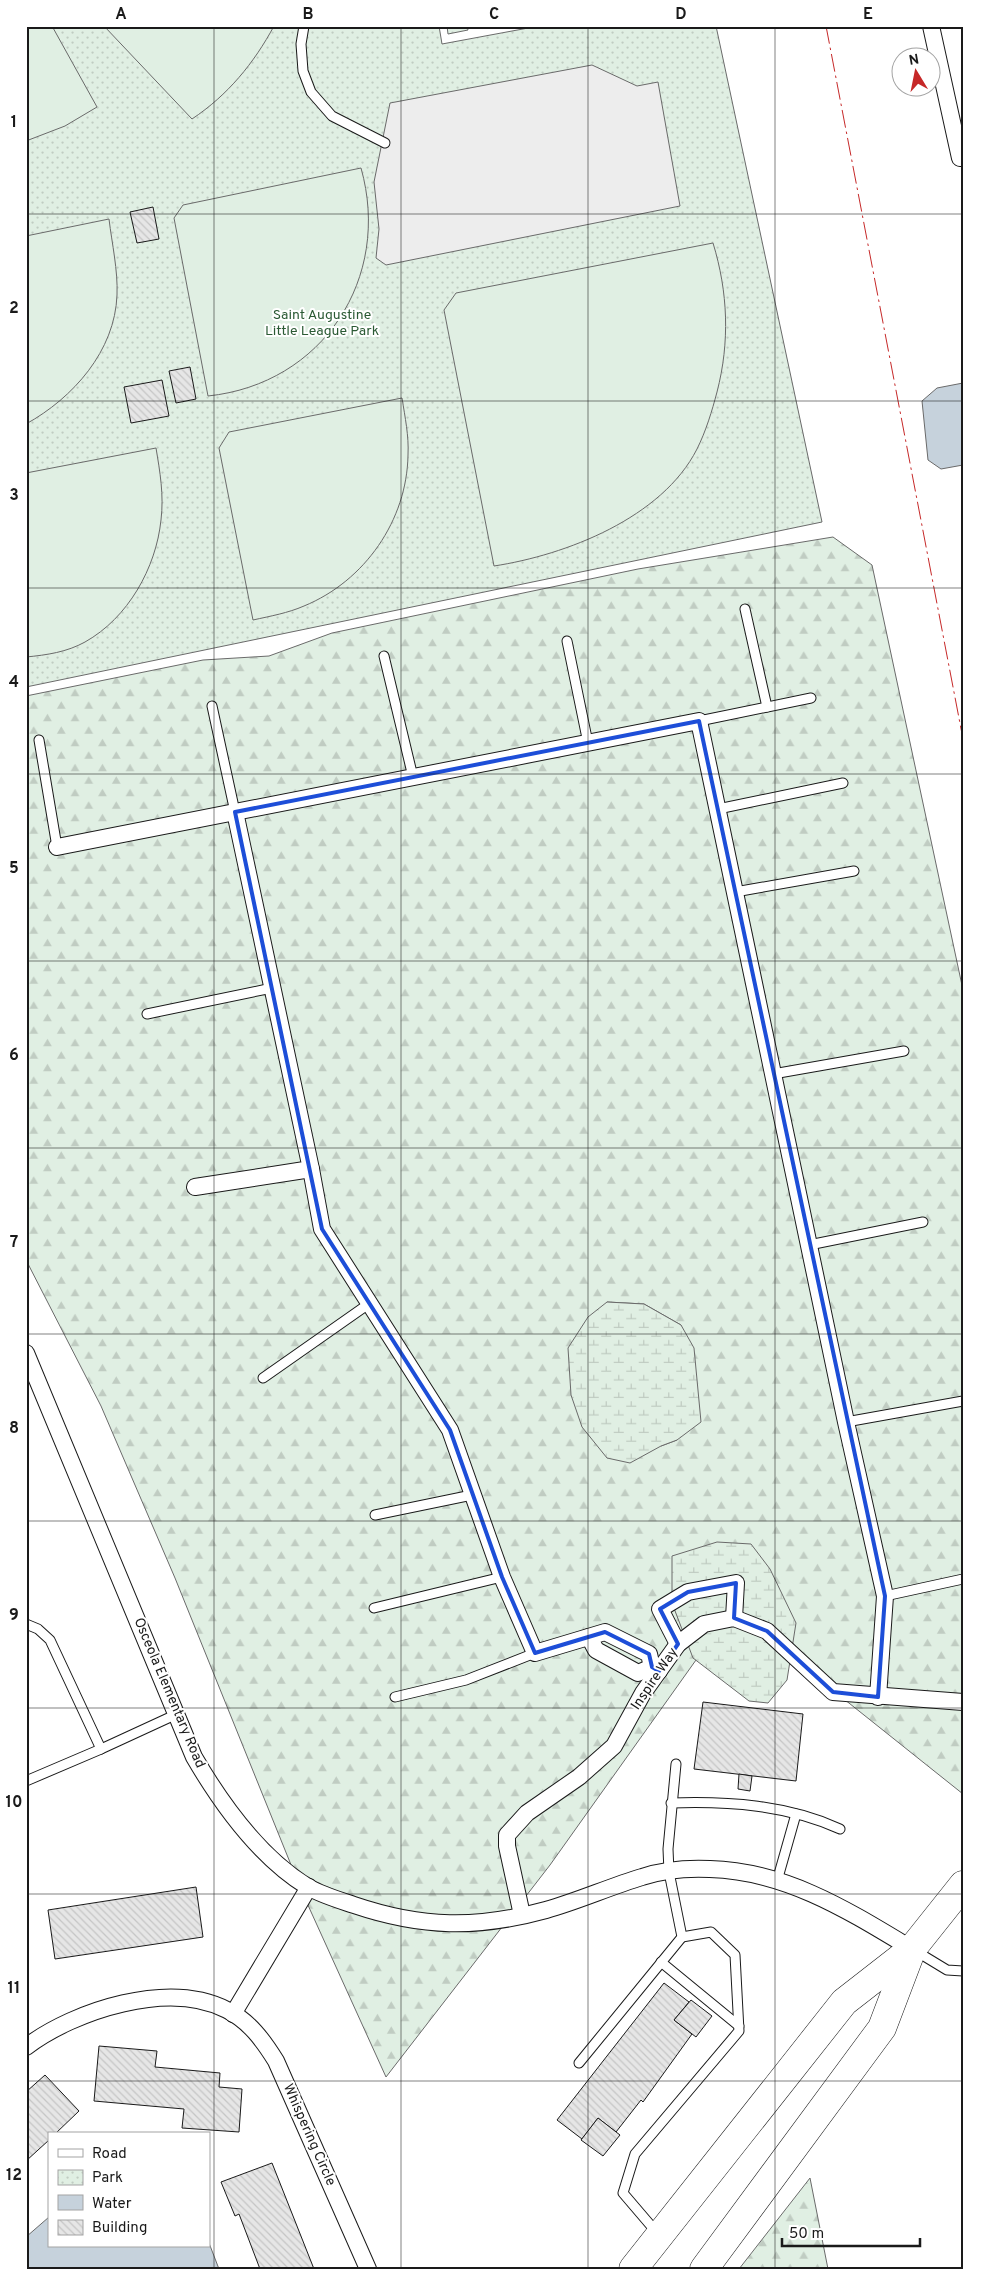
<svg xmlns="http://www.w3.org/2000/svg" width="989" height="2295" viewBox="0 0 989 2295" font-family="Overpass,sans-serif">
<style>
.forest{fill:url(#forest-firs);stroke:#6a6a6a;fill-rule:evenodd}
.wetland{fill:url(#wetland-marsh);stroke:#6a6a6a}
.park{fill:url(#park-dots);stroke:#6a6a6a}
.garden{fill:#e0efe3;stroke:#6a6a6a}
.parking{fill:#ededed;stroke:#6a6a6a}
.water{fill:#c6d2dc;stroke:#6a6a6a}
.building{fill:url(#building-back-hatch);stroke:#1a1a1a}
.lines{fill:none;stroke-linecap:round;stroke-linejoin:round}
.service-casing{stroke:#1a1a1a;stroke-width:11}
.minor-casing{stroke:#1a1a1a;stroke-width:18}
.trunk-casing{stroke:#1a1a1a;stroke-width:29}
.service{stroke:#fff;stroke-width:9}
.minor{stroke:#fff;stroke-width:16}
.trunk{stroke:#fff;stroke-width:28}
.power{stroke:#c62828;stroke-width:1;stroke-dasharray:18 4 2.5 4;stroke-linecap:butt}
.marked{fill:none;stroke:#1d4ed8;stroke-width:4;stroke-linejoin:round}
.grid{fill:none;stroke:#1a1a1a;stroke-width:1;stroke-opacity:0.55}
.labels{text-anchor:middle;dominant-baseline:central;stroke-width:4;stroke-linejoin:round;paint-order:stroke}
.park-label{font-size:14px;fill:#2b5a34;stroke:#fff}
.street-label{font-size:14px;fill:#1a1a1a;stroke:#fff}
.neatline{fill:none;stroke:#1a1a1a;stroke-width:2}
.grid-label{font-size:16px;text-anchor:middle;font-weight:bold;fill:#1a1a1a}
</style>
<defs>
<pattern id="forest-firs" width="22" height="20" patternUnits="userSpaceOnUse" patternTransform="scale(1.25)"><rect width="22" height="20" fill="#e0efe3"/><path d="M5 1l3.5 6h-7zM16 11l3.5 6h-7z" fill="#c0ccc2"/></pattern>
<pattern id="wetland-marsh" width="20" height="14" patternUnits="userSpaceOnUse" patternTransform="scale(1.25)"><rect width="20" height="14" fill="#e0efe3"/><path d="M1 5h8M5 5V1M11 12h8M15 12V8" fill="none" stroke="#c0ccc2"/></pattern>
<pattern id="park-dots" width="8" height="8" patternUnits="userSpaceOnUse" patternTransform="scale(1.25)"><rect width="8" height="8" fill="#e0efe3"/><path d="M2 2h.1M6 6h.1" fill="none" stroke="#c0ccc2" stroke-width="1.8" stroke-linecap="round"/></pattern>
<pattern id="building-back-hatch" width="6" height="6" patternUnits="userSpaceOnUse" patternTransform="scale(1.25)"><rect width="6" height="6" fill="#e6e6e6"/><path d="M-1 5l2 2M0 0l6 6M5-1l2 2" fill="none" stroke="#c5c5c5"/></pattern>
</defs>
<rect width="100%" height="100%" fill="#fff"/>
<!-- forest -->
<g class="forest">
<path d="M833,537L872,565L963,990V1794L790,1656L672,1603L696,1660L550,1865L386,2077L302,1892L175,1578L101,1406L26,1260V696L203,660L269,656L332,633L638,569ZM607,1302L644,1304L681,1325L677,1440L661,1446Z"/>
<polygon points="810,2178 828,2269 739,2269"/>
</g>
<!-- wetland -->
<g class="wetland">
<polygon points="607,1302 644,1304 681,1325 694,1348 701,1422 677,1440 661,1446 630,1463 607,1458 582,1427 571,1395 568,1348 588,1317"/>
<polygon points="717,1542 751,1544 770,1569 796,1623 787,1680 768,1703 749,1701 693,1658 672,1603 672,1556"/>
</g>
<!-- park -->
<g class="park">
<polygon points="26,26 439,26 442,44 539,26 716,26 822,522 26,687"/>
<polygon points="447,26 467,26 468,30 448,34"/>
</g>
<!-- garden -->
<g class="garden">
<polygon points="26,26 52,26 97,107 65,126 26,141"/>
<path d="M104,26H274C254,63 228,95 192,119Z"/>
<path d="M361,168C392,278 323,384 208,396L174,218L183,205Z"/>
<path d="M109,219C112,244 118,270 117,295C115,351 73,398 26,424V236Z"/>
<path d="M713,243C728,292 730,342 717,392C712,411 706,431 697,449C662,518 566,555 494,566L444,310L456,293Z"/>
<path d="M402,398C405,417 409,436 408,455C407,520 365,581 304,606C288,613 271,616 253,620L219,448L229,432Z"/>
<path d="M156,448C160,472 164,495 161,520C156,568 128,618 85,642C67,652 47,655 26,657V473Z"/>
</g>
<!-- parking -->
<polygon class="parking" points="592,65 637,86 658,82 680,206 386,265 376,258 379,229 374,182 390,103"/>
<!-- water -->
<g class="water">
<polygon points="963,383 963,465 941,469 928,460 922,401 937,388"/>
<polygon points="49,2217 49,2246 209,2246 209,2243 219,2269 26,2269 26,2237"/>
</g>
<!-- building -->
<g class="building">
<polygon points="153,207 159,239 137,243 130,212"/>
<polygon points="190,367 196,399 176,403 169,371"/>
<polygon points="162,380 169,416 131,423 124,387"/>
<polygon points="703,1702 803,1714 796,1781 694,1769"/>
<polygon points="739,1774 752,1776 750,1791 738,1789"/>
<polygon points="196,1887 203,1937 55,1959 48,1910"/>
<polygon points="664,1983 689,2002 674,2020 692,2034 643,2102 641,2100 616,2132 598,2118 582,2139 557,2120"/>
<polygon points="691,2000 712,2016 696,2037 674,2020"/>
<polygon points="99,2046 157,2051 155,2067 220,2073 219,2087 242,2089 239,2132 182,2128 184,2109 94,2101"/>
<polygon points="45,2075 79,2111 55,2134 49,2134 49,2140 26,2161 26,2092"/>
<polygon points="598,2118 620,2135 603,2156 581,2140"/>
<polygon points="272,2163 314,2269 260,2269 239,2214 235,2216 221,2182"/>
</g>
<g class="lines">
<defs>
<g id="service">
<polyline points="304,26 301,44 303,71 311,92 332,116 385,143"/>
<polyline points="745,609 767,707"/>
<polyline points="567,641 588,743"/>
<polyline points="384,656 413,777"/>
<polyline points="212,706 235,812"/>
<polyline points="699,721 811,698"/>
<polyline points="39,740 57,847"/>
<polyline points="718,809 843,783"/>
<polyline points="735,892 854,871"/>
<polyline points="147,1014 272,988"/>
<polyline points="773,1074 904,1051"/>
<polyline points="809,1245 923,1222"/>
<polyline points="263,1378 370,1303"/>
<polyline points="846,1422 963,1401"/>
<polyline points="375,1515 472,1495"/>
<polyline points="885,1596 963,1579"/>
<polyline points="374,1608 502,1577"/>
<polyline points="26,1624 38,1629 50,1640 101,1749 26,1781"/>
<polyline points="395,1697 466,1680 535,1653"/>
<polyline points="101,1749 177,1714"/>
<path d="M671,1803C728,1801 788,1805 840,1829"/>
<polyline points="777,1881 796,1814"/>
<polyline points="914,1950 947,1970 963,1971"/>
<polyline points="661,1962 739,2026"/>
<polyline points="579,2063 682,1937 669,1872 668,1849 676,1764"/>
<polyline points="658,2234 623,2193 635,2154 739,2031 735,1955 711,1932 682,1937"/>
</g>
<g id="minor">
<polyline points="931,26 960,158"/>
<polyline points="57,847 699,721 846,1422 885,1596 878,1697"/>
<polyline points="311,1169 322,1229 450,1430 502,1577 535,1653 605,1632 649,1654 652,1667 659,1671"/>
<polyline points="195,1187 311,1169 235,812"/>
<path d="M26,1353L194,1757C222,1805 259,1857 308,1887C322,1895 339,1900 354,1905C422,1928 477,1929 546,1910C578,1901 609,1887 642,1877C663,1870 688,1868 710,1869C786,1871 849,1911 912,1949"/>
<polyline points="589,1637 596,1650 638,1673 652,1667"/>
<polyline points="678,1644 660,1609 688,1592 736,1583 734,1618"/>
<polyline points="522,1915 507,1846 507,1835 527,1813 579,1777 614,1746 643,1693 678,1644 704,1624 734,1618 767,1631 833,1692 963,1702"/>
<polyline points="233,2014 309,1887"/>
<path d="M26,2047C75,2010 169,1980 227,2010C249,2021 263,2040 276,2061L368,2269"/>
</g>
<g id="trunk">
<polyline points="633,2269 844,2002 912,1949 963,1885"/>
<polyline points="704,2269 882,2028 912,1949"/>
</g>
</defs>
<!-- service casing -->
<use href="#service" class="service-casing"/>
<!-- minor casing -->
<use href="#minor" class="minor-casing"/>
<!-- trunk casing -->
<use href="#trunk" class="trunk-casing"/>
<!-- service -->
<use href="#service" class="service"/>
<!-- minor -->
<use href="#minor" class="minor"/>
<!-- trunk -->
<use href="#trunk" class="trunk"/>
<!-- power -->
<polyline class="power" points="826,26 963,739"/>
</g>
<!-- marked area -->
<path class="marked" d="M699,721L885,1596L878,1697L833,1692L767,1631L734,1618L736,1583L688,1592L660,1609L678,1644L659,1671L652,1667L649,1654L605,1632L535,1653L502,1577L450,1430L322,1229L235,812Z"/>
<!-- grid -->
<path class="grid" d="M214,26V2269M401,26V2269M588,26V2269M775,26V2269M26,214H963M26,401H963M26,588H963M26,774H963M26,961H963M26,1148H963M26,1334H963M26,1521H963M26,1708H963M26,1894H963M26,2081H963"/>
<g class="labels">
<!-- park labels -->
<g class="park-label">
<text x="322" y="315">Saint Augustine<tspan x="322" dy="16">Little League Park</tspan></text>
</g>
<!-- street labels -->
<g class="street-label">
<text transform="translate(655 1679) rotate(-56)">Inspire Way</text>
<text transform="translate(169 1693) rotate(67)">Osceola Elementary Road</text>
<text transform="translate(309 2135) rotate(66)">Whispering Circle</text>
</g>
</g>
<!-- border -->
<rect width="989" height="2295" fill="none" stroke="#ffffff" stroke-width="55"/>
<!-- legend -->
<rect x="48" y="2132" width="162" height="115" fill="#ffffff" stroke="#a3a3a3"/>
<rect x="58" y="2149" width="25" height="8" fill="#ffffff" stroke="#a3a3a3"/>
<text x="92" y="2158" font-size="15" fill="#1a1a1a">Road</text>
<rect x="58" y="2170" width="25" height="15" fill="url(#park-dots)" stroke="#a3a3a3"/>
<text x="92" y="2182" font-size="15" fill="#1a1a1a">Park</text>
<rect x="58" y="2195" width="25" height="15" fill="#c6d2dc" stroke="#a3a3a3"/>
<text x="92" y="2208" font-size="15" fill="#1a1a1a">Water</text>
<rect x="58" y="2220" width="25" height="15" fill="url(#building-back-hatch)" stroke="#a3a3a3"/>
<text x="92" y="2232" font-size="15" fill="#1a1a1a">Building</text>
<!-- north arrow -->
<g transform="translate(916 72) rotate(350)"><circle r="24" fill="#ffffff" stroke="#a3a3a3"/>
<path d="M0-4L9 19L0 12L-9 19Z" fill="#c62828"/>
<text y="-8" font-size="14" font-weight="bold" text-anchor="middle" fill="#1a1a1a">N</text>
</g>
<!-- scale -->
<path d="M782 2238v8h138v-8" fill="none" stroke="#1a1a1a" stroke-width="2.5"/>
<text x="789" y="2238" font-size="15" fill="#1a1a1a" stroke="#ffffff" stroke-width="4" paint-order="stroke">50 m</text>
<rect x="28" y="28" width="934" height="2240" class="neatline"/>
<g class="grid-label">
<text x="121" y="19">A</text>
<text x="308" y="19">B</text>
<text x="494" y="19">C</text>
<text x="681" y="19">D</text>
<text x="868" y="19">E</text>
<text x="14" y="127">1</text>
<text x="14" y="313">2</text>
<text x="14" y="500">3</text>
<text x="14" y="687">4</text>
<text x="14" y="873">5</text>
<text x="14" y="1060">6</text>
<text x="14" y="1247">7</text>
<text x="14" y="1433">8</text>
<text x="14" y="1620">9</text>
<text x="14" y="1807">10</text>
<text x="14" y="1993">11</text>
<text x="14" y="2180">12</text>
</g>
</svg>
